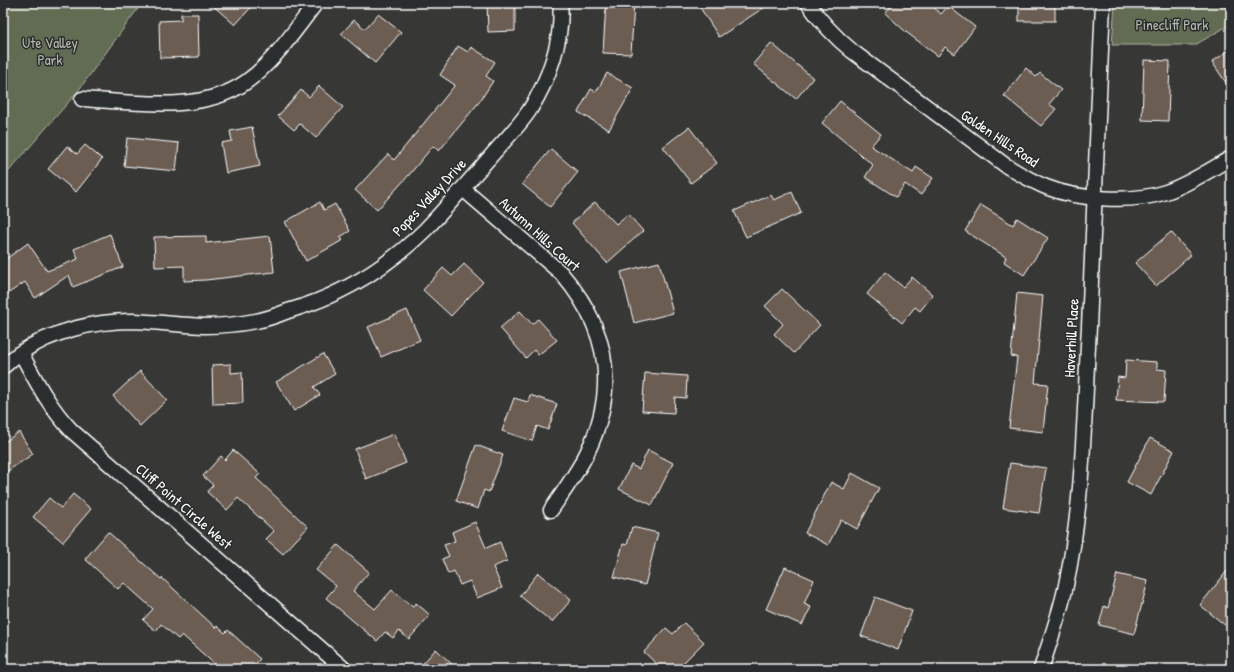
<svg xmlns="http://www.w3.org/2000/svg" width="1234" height="672" viewBox="0 0 1234 672" font-family="'Patrick Hand',sans-serif">
<style>
.green{fill:#626c53;stroke:#b0b6a9}
.building{fill:#6c5d53;stroke:#fff}
.lines{fill:none;stroke-linecap:round;stroke-linejoin:round}
.street-casing{stroke:#fff;stroke-width:17}
.street{stroke:#2a2d2e;stroke-width:14}
.labels{text-anchor:middle;dominant-baseline:central;stroke-width:3;stroke-linejoin:round;paint-order:stroke}
.park-label{font-size:15px;fill:#b0b6a9;stroke:#2a2d2e}
.street-label{font-size:15px;fill:#fff;stroke:#2a2d2e}
</style>
<rect width="100%" height="100%" fill="#373735"/>
<filter id="ink" filterUnits="userSpaceOnUse"><feTurbulence type="fractalNoise" baseFrequency=".025" numOctaves="2"/><feDisplacementMap in="SourceGraphic" scale="8" xChannelSelector="R" yChannelSelector="G"/><feConvolveMatrix kernelMatrix="1 2 1 2 8 2 1 2 1" color-interpolation-filters="sRGB"/></filter>
<g filter="url(#ink)">
<!-- green -->
<g class="green">
<polygon points="3,3 142,3 78,91 3,178"/>
<polygon points="1115,3 1231,3 1231,24 1195,45 1112,45"/>
</g>
<!-- building -->
<g class="building">
<polygon points="210,3 255,3 235,25"/>
<polygon points="487,3 515,3 515,31 488,32"/>
<polygon points="606,3 634,3 631,54 603,53"/>
<polygon points="697,3 771,3 719,37"/>
<polygon points="894,3 929,3 941,14 948,6 975,27 955,54 945,47 938,56 906,32 885,13"/>
<rect x="1019" y="3" width="36" height="18"/>
<polygon points="181,14 198,14 199,57 160,58 159,21 181,20"/>
<polygon points="378,14 401,32 375,63 341,34 354,20 365,29"/>
<polygon points="771,43 813,78 796,99 753,64"/>
<polygon points="458,46 468,52 471,47 495,62 486,76 493,81 480,101 439,151 433,146 409,175 377,210 355,190 388,154 394,160 455,85 440,75"/>
<polygon points="1231,49 1231,90 1212,62"/>
<polygon points="1144,60 1170,61 1168,121 1142,120"/>
<polygon points="1026,68 1036,77 1040,73 1061,90 1049,104 1056,109 1041,126 1004,96"/>
<polygon points="607,73 633,88 609,130 578,112 591,89 596,92"/>
<polygon points="319,86 343,107 316,138 300,124 294,130 278,116 301,90 309,97"/>
<polygon points="840,101 881,134 871,146 913,173 916,167 933,178 921,195 905,184 896,197 865,177 873,165 822,123"/>
<polygon points="252,127 260,166 226,173 221,143 232,141 230,131"/>
<polygon points="689,127 717,163 691,183 663,147"/>
<polygon points="127,138 179,143 176,171 124,166"/>
<polygon points="85,145 102,159 76,192 48,169 67,146 77,154"/>
<polygon points="551,149 578,172 550,207 522,184"/>
<polygon points="792,192 801,213 746,237 734,211 771,195 774,200"/>
<polygon points="320,202 324,210 335,204 350,231 340,237 343,240 306,261 285,222"/>
<polygon points="595,202 616,224 628,214 643,231 607,263 572,223"/>
<polygon points="981,205 1013,225 1017,218 1048,238 1024,275 1004,262 1006,257 965,231"/>
<polygon points="1171,232 1191,255 1156,286 1135,263"/>
<polygon points="110,234 123,267 73,287 69,275 35,298 25,282 3,297 3,261 28,243 47,271 78,259 74,249"/>
<polygon points="206,236 206,243 270,236 274,272 206,280 184,281 184,266 155,267 154,237"/>
<polygon points="659,262 673,313 634,323 621,272"/>
<polygon points="464,264 483,282 451,316 423,290 443,268 452,276"/>
<polygon points="885,272 903,287 912,277 933,295 920,311 915,307 902,323 867,294"/>
<polygon points="782,289 820,325 794,353 774,334 783,324 765,306"/>
<polygon points="1017,293 1043,296 1035,383 1048,384 1043,432 1009,428 1017,357 1011,356"/>
<polygon points="407,310 420,340 381,357 368,327"/>
<polygon points="520,311 532,324 538,319 557,340 538,355 534,350 526,358 500,328"/>
<polygon points="323,354 335,374 314,387 320,395 294,411 276,382"/>
<polygon points="1126,360 1157,362 1157,369 1166,370 1164,402 1116,400 1118,377 1125,378"/>
<polygon points="231,364 231,373 242,372 243,403 213,404 212,365"/>
<polygon points="140,371 167,400 140,426 113,396"/>
<polygon points="645,373 687,376 686,398 675,397 674,413 642,411"/>
<polygon points="530,395 557,404 548,430 537,426 532,441 502,431 514,398 528,402"/>
<polygon points="19,432 33,454 3,474 3,443"/>
<polygon points="394,434 406,463 366,479 355,449"/>
<polygon points="1150,438 1174,451 1151,495 1127,482"/>
<polygon points="476,445 503,455 489,492 484,490 478,509 456,501"/>
<polygon points="233,450 260,474 256,478 308,527 283,554 266,539 274,531 238,498 227,510 207,492 213,485 203,476 221,456 225,460"/>
<polygon points="648,450 673,463 652,505 619,489 631,465 639,469"/>
<polygon points="1010,463 1046,468 1039,513 1003,508"/>
<polygon points="852,473 879,488 857,529 841,520 828,545 805,533 831,482 844,489"/>
<polygon points="73,494 91,509 63,542 33,517 49,498 61,508"/>
<polygon points="475,522 486,548 500,542 507,561 493,567 502,588 477,598 470,581 460,585 454,571 448,574 442,559 449,556 444,545 455,541 452,532"/>
<polygon points="632,527 658,533 645,585 614,577 623,544 627,545"/>
<polygon points="108,532 161,579 162,578 216,628 217,626 225,633 228,630 260,659 251,669 220,669 182,635 178,639 161,624 156,631 143,620 153,609 124,583 118,589 85,559"/>
<polygon points="338,545 369,572 353,591 375,609 392,590 413,607 416,603 430,615 409,639 399,631 393,638 385,632 377,641 326,598 336,586 316,570"/>
<polygon points="1231,566 1231,630 1200,605"/>
<polygon points="785,567 814,580 804,604 811,607 802,625 766,609"/>
<polygon points="538,573 571,600 552,622 520,596"/>
<polygon points="1117,574 1148,581 1134,634 1099,625 1104,606 1108,608"/>
<polygon points="875,597 912,611 898,650 861,636"/>
<polygon points="684,623 704,642 677,669 662,669 644,652 666,628 673,634"/>
<polygon points="436,649 457,669 418,669"/>
</g>
<g class="lines">
<defs>
<g id="street">
<path d="M808,3C820,21 835,37 852,51L1005,165C1018,173 1031,181 1046,187C1078,200 1133,203 1166,192C1189,184 1210,170 1231,158"/>
<path d="M82,99C134,102 201,114 246,82C274,62 295,30 316,3"/>
<path d="M463,189L561,273C608,327 619,387 587,453C577,473 564,491 551,510"/>
<path d="M21,353C36,381 49,407 72,431L344,669"/>
<path d="M3,367C9,362 14,357 20,353C52,331 94,321 132,321C156,322 181,325 205,326C222,326 240,324 256,321C267,319 278,315 288,311C341,296 386,268 425,230C433,222 440,214 448,205C462,189 477,172 491,156C504,141 518,127 529,111C548,82 564,38 560,3"/>
<path d="M1041,669C1050,641 1060,614 1066,585C1084,500 1084,413 1089,327C1094,219 1099,111 1103,3"/>
</g>
</defs>
<!-- street casing -->
<use href="#street" class="street-casing"/>
<!-- street -->
<use href="#street" class="street"/>
</g>
</g>
<g class="labels">
<!-- park labels -->
<g class="park-label">
<text x="1172" y="24">Pinecliff Park</text>
<text x="50" y="42">Ute Valley<tspan x="50" dy="17">Park</tspan></text>
</g>
<!-- street labels -->
<g class="street-label">
<text transform="translate(1000 138) rotate(34)">Golden Hills Road</text>
<text transform="translate(429 197) rotate(-47)">Popes Valley Drive</text>
<text transform="translate(540 234) rotate(42)">Autumn Hills Court</text>
<text transform="translate(1071 338) rotate(-87)">Haverhill Place</text>
<text transform="translate(184 506) rotate(41)">Cliff Point Circle West</text>
</g>
</g>
<!-- margin -->
<rect width="1234" height="672" fill="none" stroke="#2a2d2e" stroke-width="16"/>
<rect x="8" y="8" width="1218" height="656" fill="none" stroke="#fff" stroke-width="1.5" filter="url(#ink)"/>
</svg>
